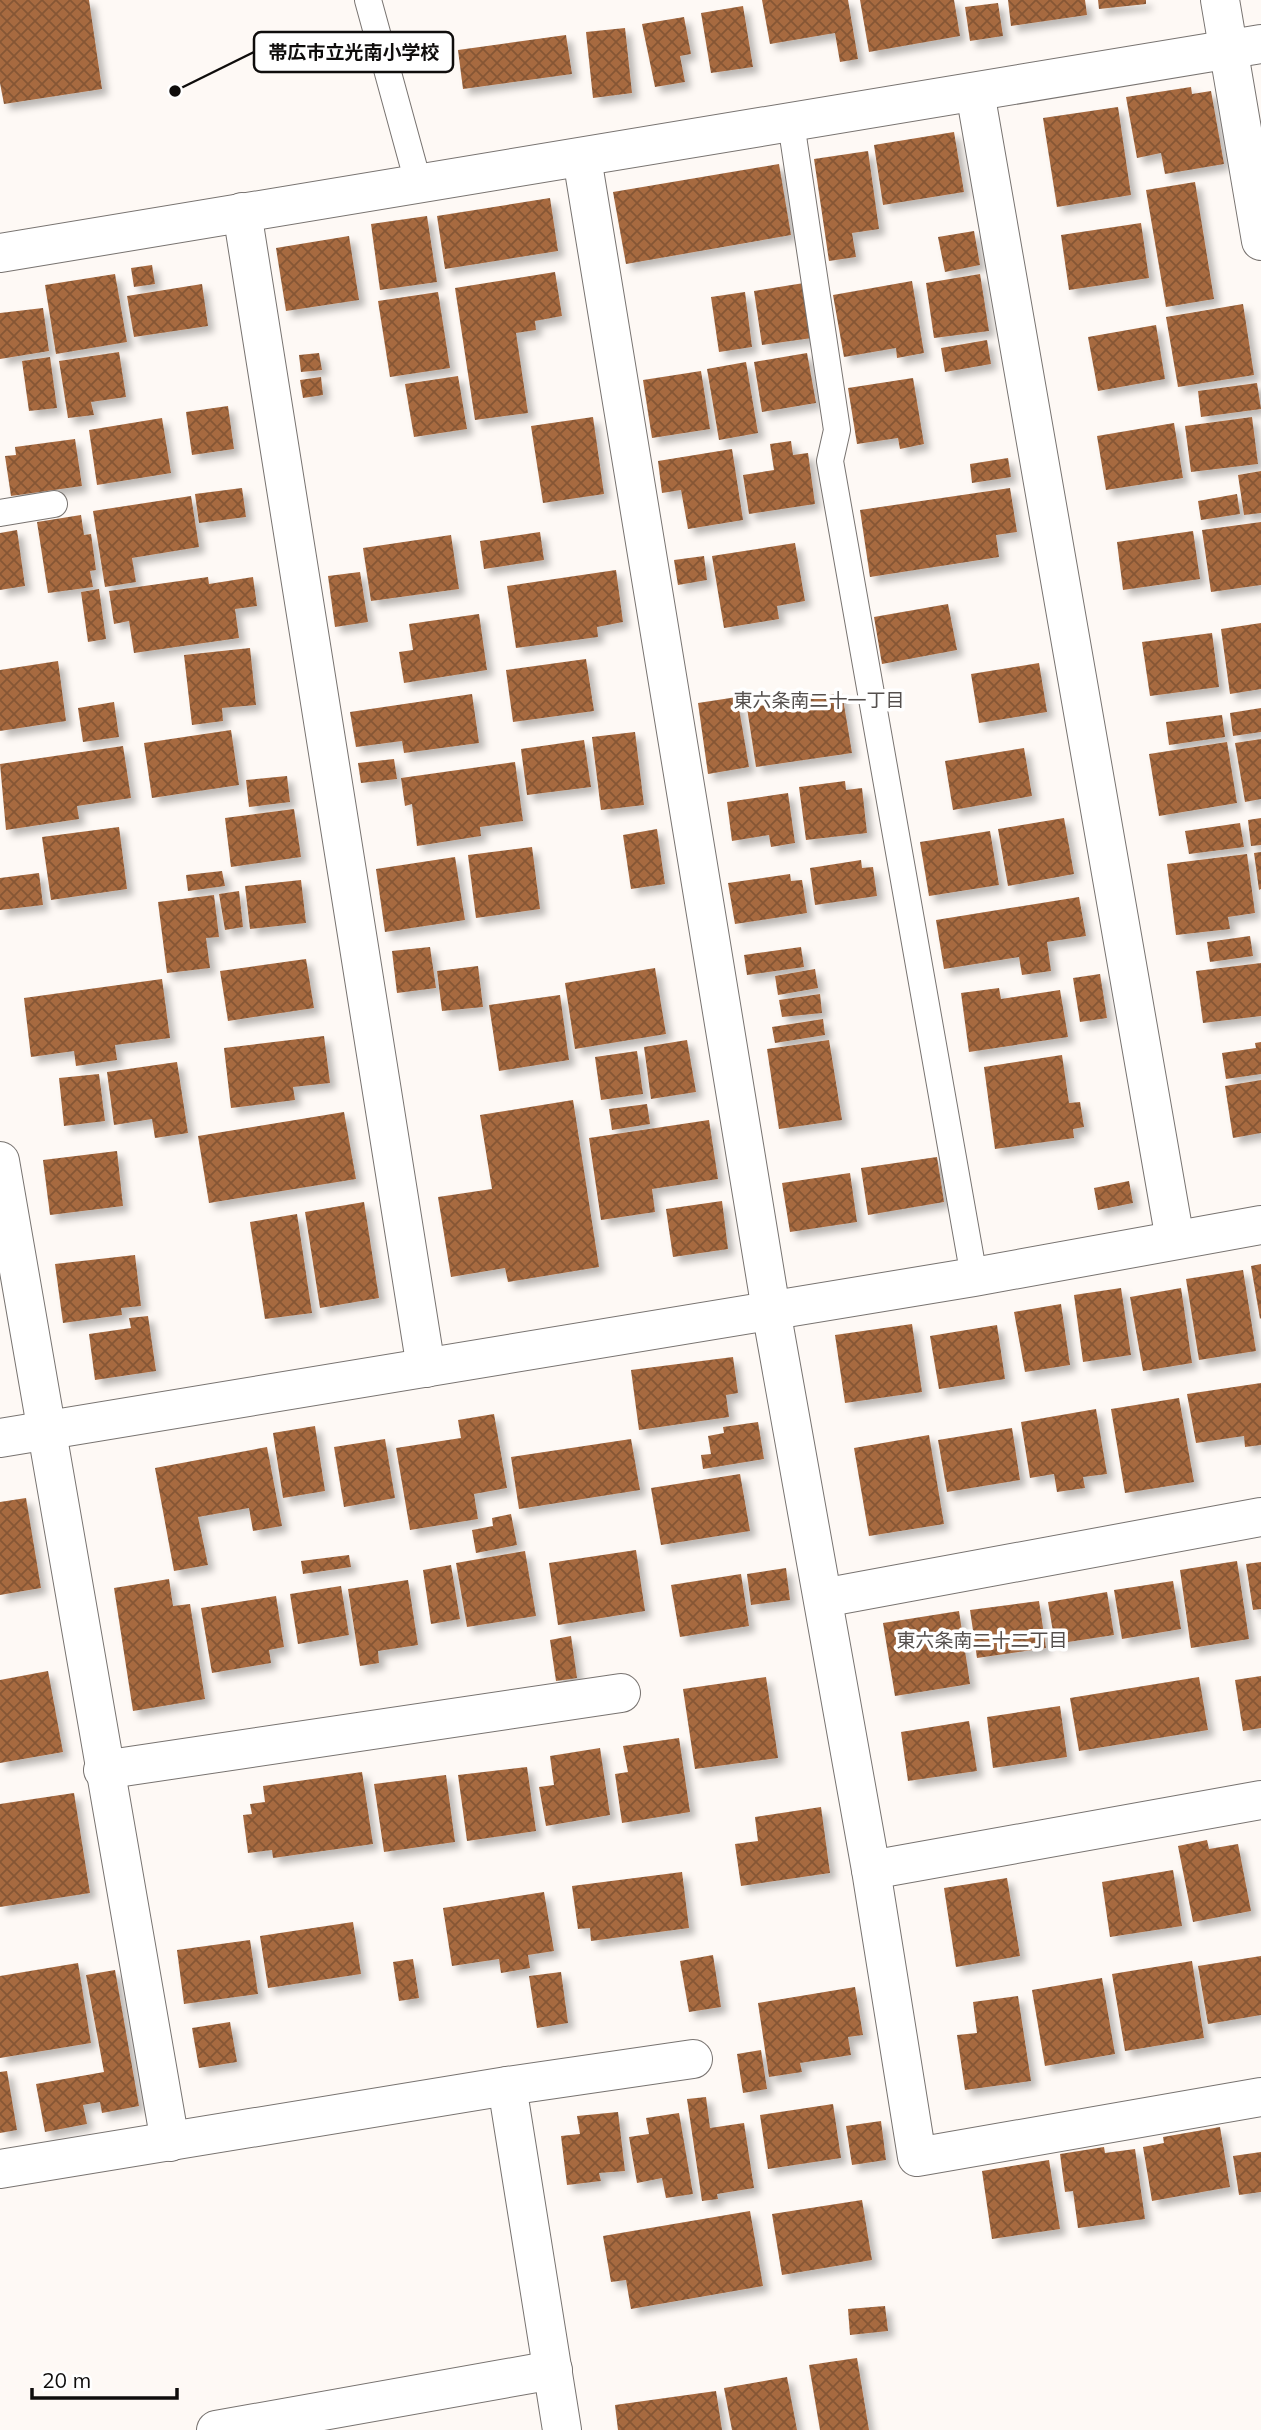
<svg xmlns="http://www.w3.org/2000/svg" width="1261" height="2430" viewBox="0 0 1261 2430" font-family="Mulish,'Noto Sans JP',sans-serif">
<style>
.building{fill:url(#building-cross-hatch);filter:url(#shadow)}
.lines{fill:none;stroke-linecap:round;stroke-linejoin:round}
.service-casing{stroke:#787370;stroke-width:28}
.minor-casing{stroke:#787370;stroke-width:40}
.tertiary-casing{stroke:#787370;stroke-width:40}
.service{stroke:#fff;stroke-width:26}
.minor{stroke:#fff;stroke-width:38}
.tertiary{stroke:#fff;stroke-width:38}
.labels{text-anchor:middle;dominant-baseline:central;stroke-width:7;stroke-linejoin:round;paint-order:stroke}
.neighbourhood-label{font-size:19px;fill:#544f4d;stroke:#fff}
.leader{fill:none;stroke:#0f0d0c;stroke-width:2.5}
.callout-dot{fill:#0f0d0c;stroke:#fff;stroke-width:2.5}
.callout{fill:#fff;stroke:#0f0d0c;stroke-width:2.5}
.callout-label{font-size:19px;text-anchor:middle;font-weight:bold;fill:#0f0d0c}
</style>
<defs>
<pattern id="building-cross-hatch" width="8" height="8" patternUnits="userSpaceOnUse" patternTransform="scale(1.75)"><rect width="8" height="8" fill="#a76a41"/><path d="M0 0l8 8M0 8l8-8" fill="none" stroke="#865635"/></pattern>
<filter id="shadow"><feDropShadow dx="6" dy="6" stdDeviation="3.5" flood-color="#0004"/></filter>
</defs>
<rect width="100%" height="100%" fill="#fef9f5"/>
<!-- building -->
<g class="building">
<polygon points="0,0 89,0 102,89 4,104 0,83"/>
<polygon points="762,0 848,0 858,59 840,62 835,33 770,44"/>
<polygon points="860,0 954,0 960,36 869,52"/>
<polygon points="1008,0 1085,0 1087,15 1011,26"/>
<polygon points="1098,0 1146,0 1146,4 1099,9"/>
<polygon points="998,3 1003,36 970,41 965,7"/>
<polygon points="743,6 753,67 711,73 701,13"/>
<polygon points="684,17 691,54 680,56 685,82 655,87 642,24"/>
<polygon points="625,28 632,93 593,98 586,32"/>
<polygon points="566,35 572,74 463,89 458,50"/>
<polygon points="1191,87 1192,94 1211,91 1224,164 1165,174 1161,153 1137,158 1126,97"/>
<polygon points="1118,107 1131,195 1057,207 1043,118"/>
<polygon points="954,132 964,192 883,205 874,145"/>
<polygon points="868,151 879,229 852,233 856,257 829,261 814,159"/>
<polygon points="779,164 791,235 626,264 613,192"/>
<polygon points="1195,182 1214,299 1166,307 1146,190"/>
<polygon points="550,198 558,251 445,269 437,216"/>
<polygon points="427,216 437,282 380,290 371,224"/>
<polygon points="1141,223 1149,278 1069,290 1061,235"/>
<polygon points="974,231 980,265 945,272 938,237"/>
<polygon points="349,236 359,300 286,311 276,248"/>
<polygon points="152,265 155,284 134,287 131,268"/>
<polygon points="555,272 562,316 535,321 536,330 516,333 528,413 475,420 455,288"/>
<polygon points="115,274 127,342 56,354 45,285"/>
<polygon points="980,274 989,331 934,338 926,283"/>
<polygon points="912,281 924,353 897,358 896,348 844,357 833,295"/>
<polygon points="804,283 812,338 762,345 754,291"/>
<polygon points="202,284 208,326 134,337 127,296"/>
<polygon points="438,292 450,368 390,377 378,301"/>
<polygon points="745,292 752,347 719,352 711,297"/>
<polygon points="1243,304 1254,375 1178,387 1166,317"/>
<polygon points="43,308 49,351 0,359 0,313"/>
<polygon points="1156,325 1165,379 1098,391 1088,337"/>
<polygon points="987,340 991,364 945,372 941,348"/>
<polygon points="119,352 126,397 91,402 94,415 68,418 59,361"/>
<polygon points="319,353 322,370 301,372 299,355"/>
<polygon points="807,353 816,403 762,412 754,362"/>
<polygon points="50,357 57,408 29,411 22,361"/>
<polygon points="746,362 758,433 719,440 707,369"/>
<polygon points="701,371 710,429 652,438 643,380"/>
<polygon points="458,376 467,429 414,437 405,384"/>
<polygon points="321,377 323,395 303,398 300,380"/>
<polygon points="913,378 924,444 900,449 898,438 857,444 848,388"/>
<polygon points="1257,383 1261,409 1201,417 1198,391"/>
<polygon points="228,406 234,449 192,455 186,412"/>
<polygon points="593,417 604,494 543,503 531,426"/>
<polygon points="1252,417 1258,464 1191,472 1185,426"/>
<polygon points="162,418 171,473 97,485 89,430"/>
<polygon points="1174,423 1183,478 1106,490 1097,436"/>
<polygon points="75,439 82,486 11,496 5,456 16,455 15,447"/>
<polygon points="791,441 793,455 808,453 815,504 749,514 743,475 774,470 770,444"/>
<polygon points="732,449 743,520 688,529 681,490 662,493 658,461"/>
<polygon points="1008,458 1011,477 972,483 970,464"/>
<polygon points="1261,471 1261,513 1244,515 1238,475"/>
<polygon points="242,488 246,517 199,523 195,494"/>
<polygon points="1010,488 1017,532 996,535 999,557 870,577 860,510"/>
<polygon points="1237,494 1240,514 1201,520 1198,501"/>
<polygon points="191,496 199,547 132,558 136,582 105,587 93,511"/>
<polygon points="81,515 84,535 91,534 96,570 90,571 93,587 48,593 37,522"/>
<polygon points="1261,522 1261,585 1211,592 1202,530"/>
<polygon points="17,530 25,586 0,590 0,533"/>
<polygon points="1193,531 1200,579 1123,590 1117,542"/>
<polygon points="540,532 544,560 484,569 480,541"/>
<polygon points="451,535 459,589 371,601 363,548"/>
<polygon points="795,543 805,601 777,606 779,619 724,628 712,556"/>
<polygon points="704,556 707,580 678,585 674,560"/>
<polygon points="616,570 623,622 597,627 598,637 516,648 507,586"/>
<polygon points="360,572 368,622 335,627 328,576"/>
<polygon points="208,577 209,584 253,577 257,606 235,609 239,638 134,653 129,621 114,624 109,591"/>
<polygon points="99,589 106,639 88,642 81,592"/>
<polygon points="948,604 957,650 882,664 874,617"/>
<polygon points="479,614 487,670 404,683 399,652 413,650 409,624"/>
<polygon points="1261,623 1261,689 1230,694 1221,629"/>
<polygon points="1212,633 1219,687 1150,696 1142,642"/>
<polygon points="250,648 256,705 222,708 223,721 192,725 184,655"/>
<polygon points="586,659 594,711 513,722 506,670"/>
<polygon points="58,661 66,721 0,731 0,670"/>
<polygon points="1039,663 1047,712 979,723 971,674"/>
<polygon points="842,693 852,753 756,767 747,708"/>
<polygon points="472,694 479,743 404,753 402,741 356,747 350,712"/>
<polygon points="737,697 749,767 708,774 698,703"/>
<polygon points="114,702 119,737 83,742 78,708"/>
<polygon points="1261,708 1261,732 1233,736 1230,713"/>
<polygon points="1222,715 1225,737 1169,745 1166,722"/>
<polygon points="231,730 239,785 152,798 144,743"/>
<polygon points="635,732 644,805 601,810 592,737"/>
<polygon points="1261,739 1261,799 1245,802 1235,743"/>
<polygon points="584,740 591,787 527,795 521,749"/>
<polygon points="1227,742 1237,803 1159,816 1149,754"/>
<polygon points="123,746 131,798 77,806 79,819 6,830 0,764"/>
<polygon points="1024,748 1032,796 953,810 945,761"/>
<polygon points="394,759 397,779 361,783 358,763"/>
<polygon points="515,762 523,821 480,827 481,836 417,846 412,804 405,806 401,778"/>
<polygon points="287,776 290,802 249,807 246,780"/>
<polygon points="845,781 846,790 862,788 867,833 806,840 799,787"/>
<polygon points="788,793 795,843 771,847 769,835 732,841 727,802"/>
<polygon points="294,809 301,857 231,867 225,818"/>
<polygon points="1064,818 1074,874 1008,886 998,829"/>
<polygon points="1261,818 1261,845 1251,846 1248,820"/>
<polygon points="1240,823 1244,847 1189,854 1185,831"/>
<polygon points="119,827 127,889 51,900 42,837"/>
<polygon points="657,829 665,884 631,889 623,835"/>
<polygon points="990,831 999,885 929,896 920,842"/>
<polygon points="532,847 540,909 476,918 468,855"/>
<polygon points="1261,852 1261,889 1259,890 1254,853"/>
<polygon points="1247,854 1255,913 1228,917 1230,929 1176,935 1167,864"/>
<polygon points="455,857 465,920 385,932 376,869"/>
<polygon points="861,860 862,868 873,867 877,896 815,905 810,868"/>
<polygon points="222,871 225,886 188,891 186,875"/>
<polygon points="39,873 43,905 0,910 0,878"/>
<polygon points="790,874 791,881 802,880 807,913 735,924 728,883"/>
<polygon points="301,880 306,923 250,929 245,886"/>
<polygon points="239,891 243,927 225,930 219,894"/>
<polygon points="214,895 219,937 206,938 210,968 167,973 158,902"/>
<polygon points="1079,897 1086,936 1047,942 1051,971 1022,975 1019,957 944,969 936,920"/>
<polygon points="1250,936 1253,956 1210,962 1207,942"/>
<polygon points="430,947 436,988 397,993 392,951"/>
<polygon points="801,947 804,967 747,975 744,955"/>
<polygon points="306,959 314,1008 228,1021 220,971"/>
<polygon points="1261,963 1261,1016 1203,1023 1196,971"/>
<polygon points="478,966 483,1007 442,1011 437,971"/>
<polygon points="655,968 666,1034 575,1049 565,983"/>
<polygon points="815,969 818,988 778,995 775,976"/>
<polygon points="1100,974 1107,1018 1080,1022 1073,978"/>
<polygon points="162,979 170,1038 115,1045 117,1060 76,1066 74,1051 31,1057 24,998"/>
<polygon points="999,988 1001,999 1060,990 1068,1037 969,1052 961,993"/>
<polygon points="820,994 822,1013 782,1017 779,1000"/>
<polygon points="560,995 569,1060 499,1071 489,1005"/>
<polygon points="823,1019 825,1035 775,1043 772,1027"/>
<polygon points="324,1036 330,1083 293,1087 295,1100 231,1108 224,1048"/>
<polygon points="687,1040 696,1092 651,1099 644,1047"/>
<polygon points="829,1040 842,1120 779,1129 767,1049"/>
<polygon points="1261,1042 1261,1074 1226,1079 1222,1053 1256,1048 1255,1043"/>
<polygon points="637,1051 643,1094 601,1100 595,1057"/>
<polygon points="1062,1055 1069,1103 1080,1102 1084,1127 1073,1129 1074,1138 995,1149 984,1067"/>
<polygon points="177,1062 188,1133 155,1138 152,1119 114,1125 107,1072"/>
<polygon points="99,1074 105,1121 64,1126 59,1078"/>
<polygon points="1261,1080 1261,1133 1233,1138 1225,1086"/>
<polygon points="573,1100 599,1267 508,1282 505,1268 451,1277 438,1197 492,1189 480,1115"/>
<polygon points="647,1104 650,1124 612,1130 609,1109"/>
<polygon points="344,1112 356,1179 209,1203 198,1136"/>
<polygon points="709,1120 718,1179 652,1189 655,1212 601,1220 589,1138"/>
<polygon points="117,1151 123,1206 50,1215 43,1160"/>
<polygon points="937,1157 944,1202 868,1215 861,1168"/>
<polygon points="850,1173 857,1222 790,1232 782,1183"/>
<polygon points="1129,1181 1133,1203 1098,1210 1094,1188"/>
<polygon points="722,1201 728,1249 673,1257 666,1209"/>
<polygon points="364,1202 379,1298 320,1308 305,1212"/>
<polygon points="297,1214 312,1313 265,1319 250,1222"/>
<polygon points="135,1255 141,1306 121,1308 122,1315 63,1323 55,1264"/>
<polygon points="1261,1264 1261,1318 1260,1319 1251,1266"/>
<polygon points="1243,1270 1256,1351 1199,1360 1186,1279"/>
<polygon points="1121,1288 1131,1355 1083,1362 1074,1295"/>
<polygon points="1181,1288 1192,1363 1143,1371 1130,1297"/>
<polygon points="1061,1304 1070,1365 1025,1372 1014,1312"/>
<polygon points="148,1316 156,1371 95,1380 89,1334 131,1328 129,1318"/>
<polygon points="912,1324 922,1392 845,1403 835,1335"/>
<polygon points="997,1325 1005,1379 939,1389 930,1336"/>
<polygon points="733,1357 738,1393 726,1395 729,1417 639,1430 631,1370"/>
<polygon points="1261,1383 1261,1445 1245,1447 1244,1436 1196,1443 1187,1394"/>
<polygon points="1179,1398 1194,1482 1125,1493 1111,1409"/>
<polygon points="1096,1409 1107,1474 1083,1477 1085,1488 1057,1492 1054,1474 1030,1478 1021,1422"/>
<polygon points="494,1414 507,1488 474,1494 478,1519 410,1530 396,1448 461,1438 458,1420"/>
<polygon points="758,1422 764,1459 703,1469 701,1455 711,1454 708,1436 724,1433 723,1427"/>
<polygon points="315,1426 325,1491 283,1498 273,1433"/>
<polygon points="1012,1428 1020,1480 947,1492 938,1440"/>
<polygon points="929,1435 944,1524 869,1536 854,1448"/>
<polygon points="385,1439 395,1498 344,1507 334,1447"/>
<polygon points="631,1439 640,1490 519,1509 511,1457"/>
<polygon points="267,1447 282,1526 253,1531 249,1508 198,1517 208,1565 174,1571 155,1468"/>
<polygon points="740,1474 750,1531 661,1545 651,1488"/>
<polygon points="26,1498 41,1588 0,1595 0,1502"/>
<polygon points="511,1514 517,1545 476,1553 472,1530 493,1526 492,1518"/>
<polygon points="636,1550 645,1611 558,1625 549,1563"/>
<polygon points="525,1551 536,1616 467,1627 456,1563"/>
<polygon points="349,1555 351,1567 303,1574 301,1561"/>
<polygon points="1237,1561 1249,1639 1191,1648 1180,1570"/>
<polygon points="1261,1562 1261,1609 1253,1610 1246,1564"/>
<polygon points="451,1565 460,1619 431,1624 423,1570"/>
<polygon points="786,1568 790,1600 751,1605 747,1574"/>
<polygon points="741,1574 749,1626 680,1637 671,1585"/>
<polygon points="169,1579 173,1606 190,1604 205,1699 133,1711 114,1588"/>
<polygon points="408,1580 418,1645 378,1651 379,1663 360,1666 348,1589"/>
<polygon points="1173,1581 1181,1629 1122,1639 1114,1590"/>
<polygon points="341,1586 349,1635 298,1644 290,1594"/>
<polygon points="1107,1592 1114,1635 1055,1644 1048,1602"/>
<polygon points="276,1596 284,1647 269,1650 271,1663 212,1673 201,1608"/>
<polygon points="1039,1601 1046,1648 977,1658 970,1610"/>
<polygon points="959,1611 970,1684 895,1696 883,1623"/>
<polygon points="571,1636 577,1678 556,1681 550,1640"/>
<polygon points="48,1671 63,1752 0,1763 0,1680"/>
<polygon points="1261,1676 1261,1728 1243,1731 1235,1680"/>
<polygon points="766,1677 778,1758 695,1769 683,1689"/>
<polygon points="1199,1677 1208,1730 1079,1751 1070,1698"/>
<polygon points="1060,1706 1067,1757 993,1768 987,1717"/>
<polygon points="969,1721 977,1771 908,1781 901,1732"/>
<polygon points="679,1738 690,1812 622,1823 615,1774 628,1772 623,1746"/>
<polygon points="600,1748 610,1815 546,1826 539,1787 554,1785 550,1756"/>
<polygon points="527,1767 536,1831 467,1841 458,1775"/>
<polygon points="362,1772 373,1844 273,1858 272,1850 248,1853 243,1815 252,1814 250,1804 265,1802 263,1786"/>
<polygon points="446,1775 455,1842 384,1852 374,1784"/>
<polygon points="74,1793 90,1893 0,1907 0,1804"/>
<polygon points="821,1807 830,1873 741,1886 735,1844 758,1841 755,1817"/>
<polygon points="1207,1840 1209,1849 1238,1844 1251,1911 1193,1922 1178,1846"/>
<polygon points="1173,1870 1182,1926 1110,1937 1102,1882"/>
<polygon points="682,1872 689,1928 591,1941 590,1928 578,1929 572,1886"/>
<polygon points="1007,1878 1020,1956 956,1967 944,1888"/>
<polygon points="544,1892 554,1951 528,1955 530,1968 501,1973 499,1959 452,1966 443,1908"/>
<polygon points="353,1922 361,1974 268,1988 260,1936"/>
<polygon points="250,1940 258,1994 184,2004 177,1950"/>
<polygon points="713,1955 721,2007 689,2012 680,1961"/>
<polygon points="1261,1956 1261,2015 1208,2024 1198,1966"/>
<polygon points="413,1959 419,1998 399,2001 393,1962"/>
<polygon points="1192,1961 1204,2038 1125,2051 1112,1974"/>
<polygon points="78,1963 91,2043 0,2058 0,1976"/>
<polygon points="115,1970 139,2106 102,2113 100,2102 83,2105 87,2124 45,2132 36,2084 104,2072 86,1975"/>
<polygon points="561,1972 568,2023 537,2028 529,1976"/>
<polygon points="1102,1978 1115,2054 1045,2066 1032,1990"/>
<polygon points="855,1987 863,2035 848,2037 851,2055 800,2063 802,2072 769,2077 758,2003"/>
<polygon points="1018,1996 1031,2081 965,2090 957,2035 977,2033 973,2002"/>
<polygon points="230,2022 237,2062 199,2068 192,2028"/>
<polygon points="761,2050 767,2089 743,2093 737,2054"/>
<polygon points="7,2071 17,2130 0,2133 0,2072"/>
<polygon points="706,2097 710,2128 744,2123 754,2188 717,2194 718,2199 702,2201 687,2099"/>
<polygon points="833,2104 841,2158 768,2169 760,2115"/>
<polygon points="618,2112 625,2171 599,2173 601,2181 567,2185 561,2136 580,2134 577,2116"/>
<polygon points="679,2113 693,2194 666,2198 662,2178 637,2183 629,2137 649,2134 646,2118"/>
<polygon points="881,2121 886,2160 852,2165 846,2126"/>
<polygon points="1220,2127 1230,2187 1152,2201 1143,2147 1164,2143 1163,2137"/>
<polygon points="1104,2147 1105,2153 1135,2149 1145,2219 1078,2228 1073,2191 1065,2192 1060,2154"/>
<polygon points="1261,2152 1261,2192 1239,2195 1233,2156"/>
<polygon points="1049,2160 1060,2229 992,2239 982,2171"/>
<polygon points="862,2200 872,2260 782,2275 772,2214"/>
<polygon points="750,2211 763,2286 631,2309 626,2280 611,2282 603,2236"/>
<polygon points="885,2306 888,2331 850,2335 848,2309"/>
<polygon points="857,2358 869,2430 820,2430 809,2365"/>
<polygon points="787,2377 797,2430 732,2430 724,2388"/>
<polygon points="716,2391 722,2430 618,2430 615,2405"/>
</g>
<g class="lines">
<defs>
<g id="service">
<polyline points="368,0 419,186"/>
<polyline points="791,123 837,430 830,461 974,1277"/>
<polyline points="0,513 54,504"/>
</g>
<g id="minor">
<polyline points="1220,0 1261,241"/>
<polyline points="975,92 1175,1240"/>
<polyline points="582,158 771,1310 871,1870 917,2157 1261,2097"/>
<polyline points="242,212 426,1368"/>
<polyline points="0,1161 170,2142"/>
<polyline points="0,1438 974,1277 1261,1225"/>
<polyline points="823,1598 1261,1517"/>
<polyline points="103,1770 621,1693"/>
<polyline points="871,1870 1261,1800"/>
<polyline points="507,2086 562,2430"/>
<polyline points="0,2169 507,2086 693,2059"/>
<polyline points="216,2430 553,2370"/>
</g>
<polyline id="tertiary" points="0,253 1261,44"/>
</defs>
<!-- service casing -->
<use href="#service" class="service-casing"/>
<!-- minor casing -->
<use href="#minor" class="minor-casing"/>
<!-- tertiary casing -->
<use href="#tertiary" class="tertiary-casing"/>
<!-- service -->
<use href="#service" class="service"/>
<!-- minor -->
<use href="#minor" class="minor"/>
<!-- tertiary -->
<use href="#tertiary" class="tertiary"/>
</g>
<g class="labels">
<!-- neighbourhood labels -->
<g class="neighbourhood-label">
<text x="819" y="700">東六条南二十一丁目</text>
<text x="982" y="1640">東六条南二十二丁目</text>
</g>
</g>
<!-- callouts -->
<path class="leader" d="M175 91L254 52"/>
<circle class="callout-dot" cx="175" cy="91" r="7"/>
<rect class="callout" x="254" y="32" width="199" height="40" rx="7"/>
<g class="callout-label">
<text x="354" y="59">帯広市立光南小学校</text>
</g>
<!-- scale -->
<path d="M32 2388v10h145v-10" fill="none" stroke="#0f0d0c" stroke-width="3.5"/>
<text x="42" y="2388" font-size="21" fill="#0f0d0c" stroke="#ffffff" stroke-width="5" paint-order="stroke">20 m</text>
</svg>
